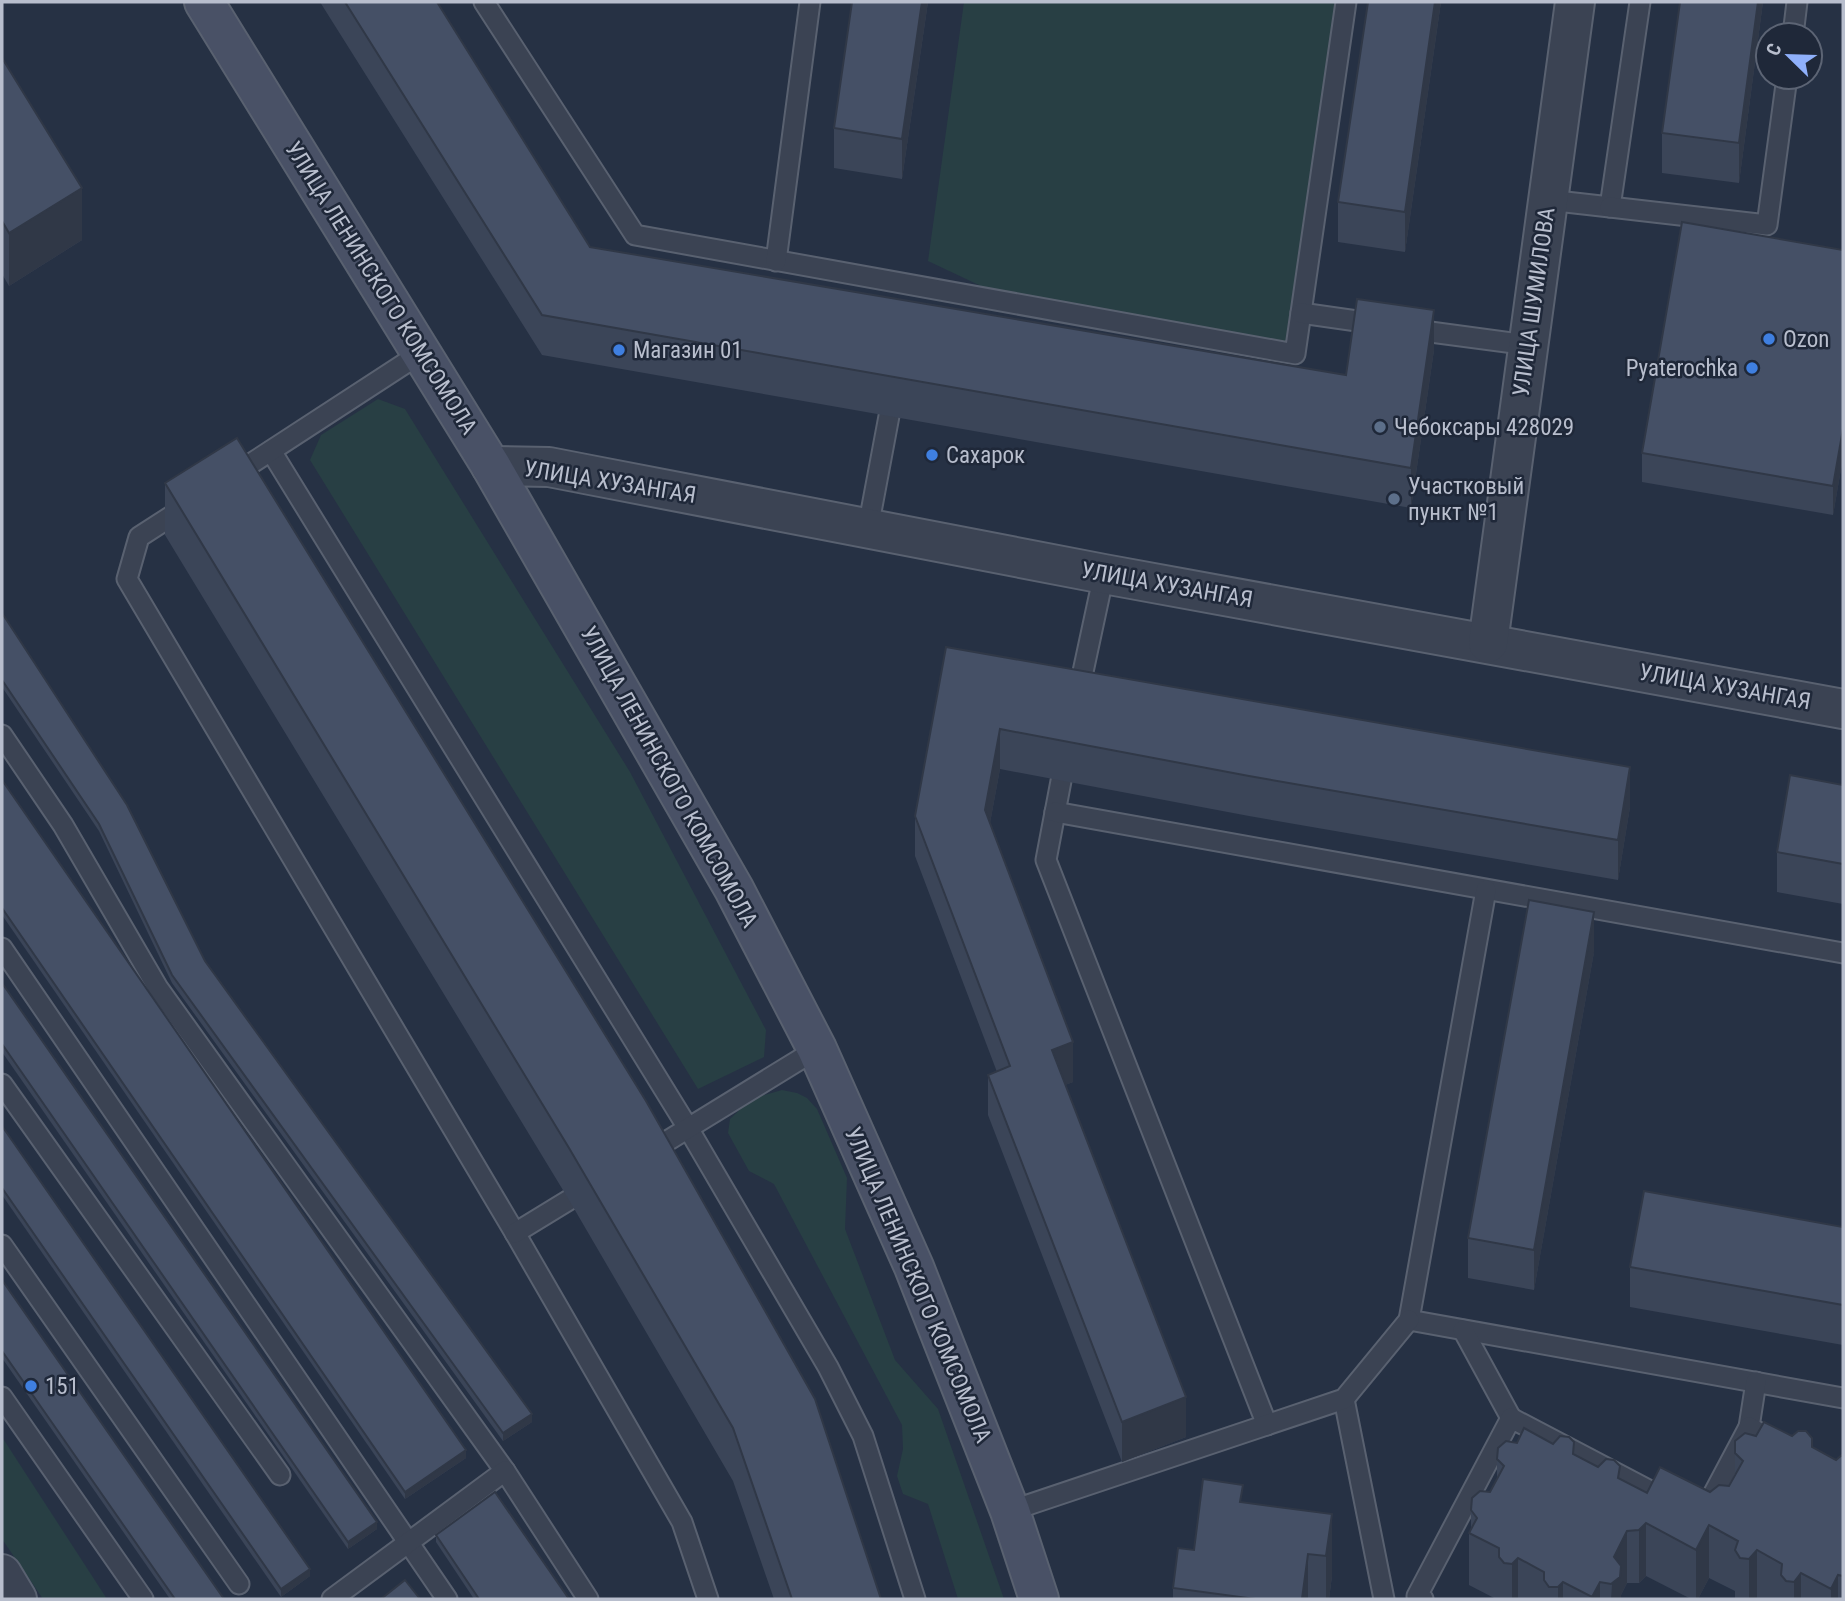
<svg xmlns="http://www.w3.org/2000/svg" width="1845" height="1601" viewBox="0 0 1845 1601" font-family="'Roboto Condensed',sans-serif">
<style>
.green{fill:#283f44}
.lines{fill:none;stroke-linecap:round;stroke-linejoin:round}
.lane-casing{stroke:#596170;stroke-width:23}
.street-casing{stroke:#596170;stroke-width:42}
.secondary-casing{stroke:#596170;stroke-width:42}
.lane{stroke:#3b4353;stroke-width:19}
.street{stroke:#3b4353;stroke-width:38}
.secondary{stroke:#495166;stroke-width:38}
.wall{fill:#3b4558}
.shaded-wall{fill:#303847}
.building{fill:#455066;stroke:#303847;stroke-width:2}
.shop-dot{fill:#3f7fe0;stroke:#1f2839;stroke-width:2.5}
.service-dot{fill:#5c6f8a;stroke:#1f2839;stroke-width:2.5}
.labels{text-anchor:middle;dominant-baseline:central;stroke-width:5;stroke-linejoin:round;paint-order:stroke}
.street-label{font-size:23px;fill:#b8becd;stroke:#1f2839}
.poi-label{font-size:23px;fill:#b8becd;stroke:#1f2839;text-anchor:start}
</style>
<rect width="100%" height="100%" fill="#263144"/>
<!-- green -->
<g class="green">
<polygon points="964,2 1351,2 1289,346 1063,308 981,286 928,261"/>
<polygon points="378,399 405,409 630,772 766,1030 764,1057 698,1089 310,460 321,435"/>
<polygon points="782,1090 797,1093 807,1098 817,1109 847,1178 845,1229 895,1360 938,1409 1004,1599 958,1599 928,1504 903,1494 897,1476 903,1449 902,1425 774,1184 749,1171 728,1133 730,1119 751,1099"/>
<polygon points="2,1437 107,1599 43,1599 2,1539"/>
</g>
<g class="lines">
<defs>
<g id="lane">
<polyline points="484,2 635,235 1295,354 1346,2"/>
<polyline points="1793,35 1797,2"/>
<polyline points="1548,200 1610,207 1640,2"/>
<polyline points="1610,207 1767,225 1787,77"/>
<polyline points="776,261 810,2"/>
<polyline points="1301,313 1378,324"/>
<polyline points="1408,329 1528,345"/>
<polyline points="271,451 688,1128 828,1367 863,1436 915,1599"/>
<polyline points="232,476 421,353"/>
<polyline points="187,506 139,537 127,579 515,1233 682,1522 708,1599"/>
<polyline points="868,528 889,416"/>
<polyline points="1078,695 1104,574"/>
<polyline points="2,735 63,825 158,988 505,1471"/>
<polyline points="1061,781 1046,860 1267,1425"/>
<polyline points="1055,812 1843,953"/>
<polyline points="1486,890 1409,1320 1843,1398"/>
<polyline points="2,948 447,1599"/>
<polyline points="2,1084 280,1475"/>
<polyline points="646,1154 817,1049"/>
<polyline points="515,1233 569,1200"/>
<polyline points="2,1245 239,1584"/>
<polyline points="1463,1330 1511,1418"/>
<polyline points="2,1397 143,1599"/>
<polyline points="1344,1399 1384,1599"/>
<polyline points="1749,1427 1756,1382"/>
<polyline points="1706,1508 1749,1427 1780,1444"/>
<polyline points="1010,1511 1344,1399 1409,1320"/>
<polyline points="332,1599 505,1471 588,1599"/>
<polyline points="1423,1599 1417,1596 1511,1418 1671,1502"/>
</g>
<g id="street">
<polyline points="491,466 549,467 585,474 1104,574 1843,709"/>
<polyline points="1488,643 1575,2"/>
<polyline points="2,1574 17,1599"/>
</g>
<polyline id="secondary" points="204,2 491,466 734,889 817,1049 914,1267 1010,1511 1039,1599"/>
</defs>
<!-- lane casing -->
<use href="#lane" class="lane-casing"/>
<!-- street casing -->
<use href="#street" class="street-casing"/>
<!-- secondary casing -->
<use href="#secondary" class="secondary-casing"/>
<!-- lane -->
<use href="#lane" class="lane"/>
<!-- street -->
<use href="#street" class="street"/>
<!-- secondary -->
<use href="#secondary" class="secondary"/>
</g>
<!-- wall -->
<g class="wall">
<polygon points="320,2 437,2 590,247 1346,375 1434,350 1411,508 542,355"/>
<polygon points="852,2 928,2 902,179 834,168 834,128"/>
<polygon points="1368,2 1441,2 1405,252 1338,242 1338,202"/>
<polygon points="1763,2 1739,183 1662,173 1662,133"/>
<polygon points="2,58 82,240 9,286 2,274"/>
<polygon points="1843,250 1843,458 1833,515 1642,482 1642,453"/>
<polygon points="165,483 881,1599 774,1599 733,1481 569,1200 165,535"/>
<polygon points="2,613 205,961 532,1422 503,1441 172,983 99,831 2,687"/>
<polygon points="946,647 1630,807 1618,880 1249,816 1000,769 990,823 1073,1082 1065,1085 1186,1437 1122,1462 988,1115 988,1075 997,1072 915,856 915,816"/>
<polygon points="2,780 466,1458 405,1499 2,915"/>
<polygon points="1843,785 1843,904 1777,892 1777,852"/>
<polygon points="1594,952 1534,1290 1468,1278 1468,1238"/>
<polygon points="2,983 377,1529 348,1549 2,1052"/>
<polygon points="2,1126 310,1576 281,1597 2,1195"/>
<polygon points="1843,1227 1843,1345 1630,1307 1630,1267"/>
<polygon points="2,1280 224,1599 170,1599 2,1358"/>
<polygon points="1735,1441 1812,1447 1836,1460 1843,1454 1843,1599 1735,1599 1735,1591 1709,1578 1698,1599 1691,1599 1646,1576 1639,1583 1627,1583 1621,1595 1621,1599 1496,1599 1469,1585 1469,1533 1471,1529 1471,1510 1490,1492 1497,1479 1497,1459 1574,1455 1647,1493 1710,1492 1729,1486 1735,1476"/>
<polygon points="1243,1503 1332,1514 1332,1576 1329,1599 1173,1599 1173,1588 1194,1550"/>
<polygon points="436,1535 569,1599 474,1599 436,1542"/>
</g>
<!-- shaded-wall -->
<g class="shaded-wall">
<polygon points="922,2 928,2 902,179 902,139"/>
<polygon points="1435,2 1441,2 1405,252 1405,212"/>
<polygon points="1758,2 1763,2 1739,183 1739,143"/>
<polygon points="82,188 82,240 9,286 9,233"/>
<polygon points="1434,310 1434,350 1411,508 1411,468"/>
<polygon points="1843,429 1843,458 1833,515 1833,486"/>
<polygon points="1000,729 1000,769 985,850 985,810"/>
<polygon points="1630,767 1630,807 1618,880 1618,840"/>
<polygon points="1594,912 1594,952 1534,1290 1534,1250"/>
<polygon points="1073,1042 1073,1082 1052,1090 1052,1050"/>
<polygon points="1186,1397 1186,1437 1122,1462 1122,1422"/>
<polygon points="532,1414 532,1422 503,1441 503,1433"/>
<polygon points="466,1450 466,1458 405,1499 405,1492"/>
<polygon points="1332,1514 1332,1576 1329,1599 1326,1599 1326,1556"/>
<polygon points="377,1522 377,1529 348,1549 348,1542"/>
<polygon points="1646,1523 1646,1576 1639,1583 1639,1530"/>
<polygon points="1709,1525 1709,1578 1698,1599 1696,1599 1696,1550"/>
<polygon points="1627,1531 1627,1583 1621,1595 1621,1599 1611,1599 1614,1557"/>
<polygon points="1757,1550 1757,1599 1749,1599 1749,1559"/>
<polygon points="1308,1554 1308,1599 1302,1599"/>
<polygon points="1518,1558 1518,1599 1512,1599 1512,1564"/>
<polygon points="310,1569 310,1576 281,1597 281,1589"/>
<polygon points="1801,1573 1801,1599 1794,1599 1794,1582"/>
<polygon points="1838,1575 1838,1599 1831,1599 1831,1589"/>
<polygon points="1563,1582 1563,1599 1558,1599 1558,1587"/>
<polygon points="1600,1582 1600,1599 1592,1599 1592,1597"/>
</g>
<!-- building -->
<g class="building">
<polygon points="345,2 437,2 590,247 1346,375 1357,299 1434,310 1411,468 542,315"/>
<polygon points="852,2 922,2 902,139 834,128"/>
<polygon points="1368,2 1435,2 1405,212 1338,202"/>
<polygon points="1680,2 1758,2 1739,143 1662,133"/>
<polygon points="2,58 82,188 9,233 2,221"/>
<polygon points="1682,222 1843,250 1843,429 1833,486 1642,453"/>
<polygon points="237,438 646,1101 815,1399 881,1599 792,1599 733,1428 569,1148 165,483"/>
<polygon points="2,613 127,805 205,961 532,1414 503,1433 172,975 99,824 2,680"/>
<polygon points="946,647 1630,767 1618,840 1249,776 1000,729 985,810 1073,1042 1052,1050 1186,1397 1122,1422 988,1075 1010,1066 915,816"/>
<polygon points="1790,775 1843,785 1843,864 1777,852"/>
<polygon points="2,780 466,1450 405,1492 2,908"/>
<polygon points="1529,900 1594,912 1534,1250 1468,1238"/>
<polygon points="2,983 377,1522 348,1542 2,1044"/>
<polygon points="2,1126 310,1569 281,1589 2,1188"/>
<polygon points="1644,1191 1843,1227 1843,1305 1630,1267"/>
<polygon points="2,1280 224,1599 175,1599 2,1351"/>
<polygon points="1764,1422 1792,1436 1798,1431 1806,1431 1812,1438 1812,1447 1836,1460 1843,1454 1843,1576 1838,1575 1831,1589 1801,1573 1794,1582 1786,1581 1781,1575 1782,1564 1757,1550 1749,1559 1740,1558 1735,1550 1738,1541 1709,1525 1696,1550 1646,1523 1639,1530 1627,1531 1614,1557 1621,1566 1620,1577 1611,1584 1600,1582 1592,1597 1563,1582 1558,1587 1549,1587 1544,1580 1544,1572 1518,1558 1512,1564 1504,1563 1499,1557 1499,1548 1469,1533 1477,1518 1471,1510 1472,1498 1480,1491 1490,1492 1504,1466 1497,1459 1498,1448 1506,1441 1517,1443 1524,1428 1553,1444 1560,1436 1569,1437 1574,1442 1573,1454 1598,1467 1606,1459 1614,1460 1620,1466 1618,1478 1647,1493 1660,1467 1710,1492 1719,1485 1729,1486 1743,1461 1735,1453 1735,1441 1745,1433 1756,1436"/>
<polygon points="1203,1479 1243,1485 1240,1502 1332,1514 1326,1556 1308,1554 1302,1599 1255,1599 1173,1588 1178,1548 1194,1550"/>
<polygon points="495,1492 569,1599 479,1599 436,1535"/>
<polygon points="405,1580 420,1599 381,1599"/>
</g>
<!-- markers -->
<g class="shop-dot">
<circle cx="1769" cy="339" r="7"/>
<circle cx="619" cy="350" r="7"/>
<circle cx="1752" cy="368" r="7"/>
<circle cx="932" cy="455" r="7"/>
<circle cx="31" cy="1386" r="7"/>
</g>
<g class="service-dot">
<circle cx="1380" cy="427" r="7"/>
<circle cx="1394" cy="499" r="7"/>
</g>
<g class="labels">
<!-- street labels -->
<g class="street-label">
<text transform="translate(381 288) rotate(58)">УЛИЦА ЛЕНИНСКОГО КОМСОМОЛА</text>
<text transform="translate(1534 302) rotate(-82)">УЛИЦА ШУМИЛОВА</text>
<text transform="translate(610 482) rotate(9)">УЛИЦА ХУЗАНГАЯ</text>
<text transform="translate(1167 585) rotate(10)">УЛИЦА ХУЗАНГАЯ</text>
<text transform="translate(1725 687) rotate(10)">УЛИЦА ХУЗАНГАЯ</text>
<text transform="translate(669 777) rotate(61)">УЛИЦА ЛЕНИНСКОГО КОМСОМОЛА</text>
<text transform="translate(918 1285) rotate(67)">УЛИЦА ЛЕНИНСКОГО КОМСОМОЛА</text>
</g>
<!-- poi labels -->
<g class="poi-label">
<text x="1783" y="339">Ozon</text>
<text x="633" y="350">Магазин 01</text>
<text x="1738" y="368" text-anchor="end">Pyaterochka</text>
<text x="1394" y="427">Чебоксары 428029</text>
<text x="946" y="455">Сахарок</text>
<text x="1408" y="486">Участковый<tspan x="1408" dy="26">пункт №1</tspan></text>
<text x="45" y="1386">151</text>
</g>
</g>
<!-- border -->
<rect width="1845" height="1601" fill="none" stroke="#b8becd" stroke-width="7"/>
<!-- north arrow -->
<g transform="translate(1789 56) rotate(293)"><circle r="33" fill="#1f2839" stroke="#5c6474" stroke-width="2"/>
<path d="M0-5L12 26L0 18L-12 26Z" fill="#8fb0fb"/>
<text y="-10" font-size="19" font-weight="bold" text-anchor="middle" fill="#b8becd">С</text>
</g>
</svg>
